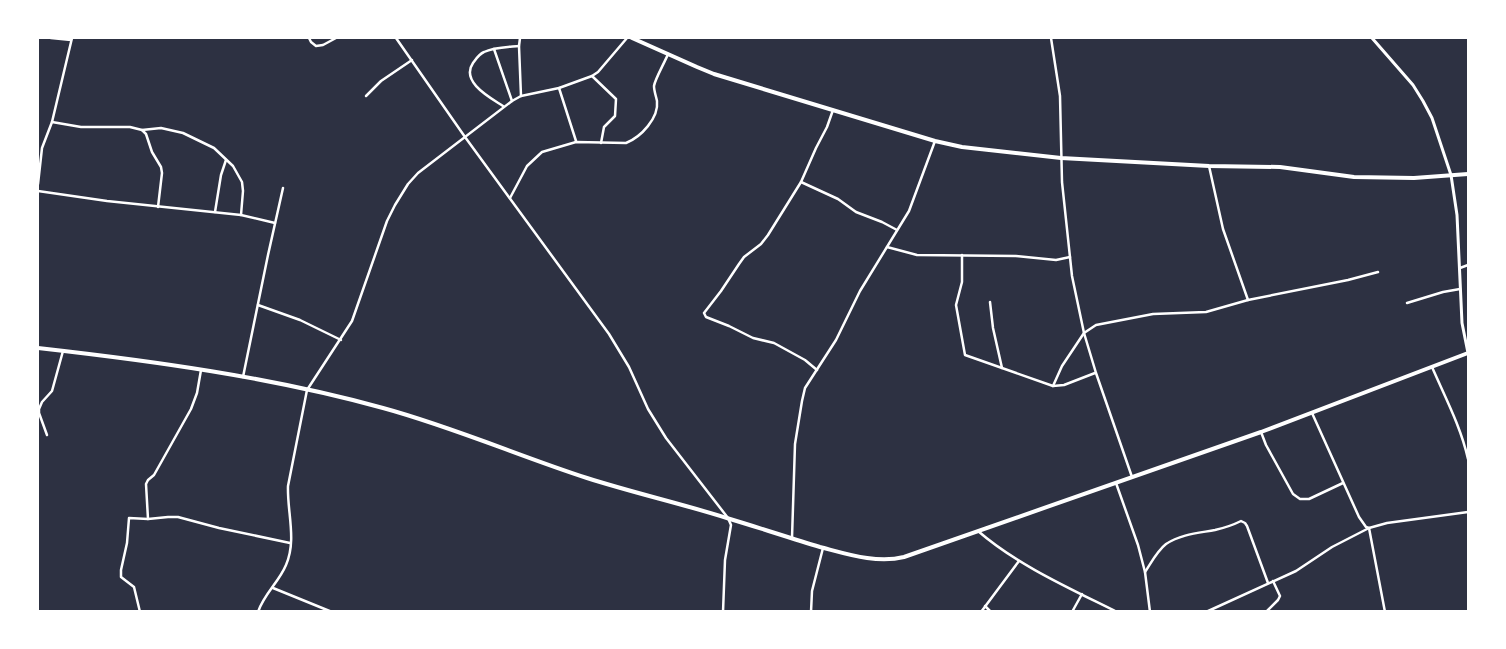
<svg xmlns="http://www.w3.org/2000/svg" width="1506" height="649" viewBox="0 0 1506 649" font-family="'Varela Round',sans-serif">
<style>
.lines{fill:none;stroke-linecap:round;stroke-linejoin:round}
.minor{stroke:#fff;stroke-width:2.5}
.tertiary{stroke:#fff;stroke-width:3}
.secondary{stroke:#fff;stroke-width:4}
</style>
<rect width="100%" height="100%" fill="#2d3142"/>
<g class="lines">
<!-- minor -->
<g class="minor">
<polyline points="51,38 71,40"/>
<polyline points="309,38 311,42 316,46 323,45 336,38"/>
<polyline points="396,38 465,137 609,334 629,367 648,409 666,438 728,518 731,525 725,560 723,612"/>
<polyline points="520,38 519,46 521,96"/>
<polyline points="1051,38 1060,96 1062,182 1072,276 1084,333 1096,373 1132,477"/>
<polyline points="494,49 512,101"/>
<polyline points="592,76 616,99 615,116 604,127 601,143"/>
<polyline points="559,88 576,141"/>
<polyline points="366,96 381,81 412,60"/>
<path d="M503,106C491,98 460,82 473,63C476,59 479,54 484,52C494,47 508,47 519,46"/>
<polyline points="52,122 81,127 130,127 142,130 161,128 183,133 214,148 233,166 242,182 243,191 241,215"/>
<polyline points="142,130 146,134 152,152 161,167 162,173 158,207"/>
<polyline points="1209,166 1223,229 1248,300"/>
<polyline points="801,182 838,199 856,212 882,222 897,230"/>
<polyline points="38,184 42,148 52,122 72,38"/>
<polyline points="38,191 107,201 241,215 275,223"/>
<path d="M510,198L527,166L542,152L576,142L626,143C641,137 659,118 657,101C656,96 654,91 654,86C655,79 665,62 668,54"/>
<polyline points="215,212 221,175 226,160"/>
<polyline points="887,247 917,255 1016,256 1056,260 1070,257"/>
<polyline points="962,255 962,282 956,305 965,355 1053,386 1064,385 1095,373"/>
<polyline points="1460,268 1468,265"/>
<polyline points="990,302 993,328 1002,368"/>
<polyline points="1407,303 1443,292 1460,289"/>
<polyline points="258,305 300,320 341,340"/>
<path d="M1432,367C1445,397 1461,427 1468,459"/>
<polyline points="817,370 805,360 774,343 753,338 729,326 706,317 704,313 721,291 739,264 744,257 761,244 768,235 801,182 816,148 827,127 833,110"/>
<polyline points="243,377 268,255 283,188"/>
<polyline points="1053,386 1062,366 1084,333 1096,325 1153,314 1206,312 1248,300 1348,280 1378,272"/>
<polyline points="1312,413 1359,517 1366,527 1369,528 1385,612"/>
<polyline points="1261,432 1266,445 1293,494 1300,499 1309,499 1343,483"/>
<polyline points="47,435 39,413 39,409 42,402 52,391 63,351"/>
<polyline points="1116,483 1138,545 1145,572 1150,612"/>
<polyline points="148,519 146,484 148,480 154,475 191,409 197,393 201,370"/>
<path d="M978,531C1017,565 1071,589 1117,612"/>
<polyline points="792,538 795,444 802,401 805,388 836,340 860,291 909,211 935,141"/>
<path d="M1145,572C1151,563 1157,551 1166,544C1181,534 1199,533 1215,530C1224,528 1233,525 1241,521L1245,523L1247,526L1268,583"/>
<polyline points="273,588 332,612"/>
<polyline points="985,606 991,612"/>
<polyline points="140,612 134,587 121,577 121,570 127,543 129,518 148,519 168,517 178,517 219,528 290,543"/>
<path d="M258,612C264,594 279,582 286,565C297,540 287,512 288,486L307,390L352,321L387,221L395,205L408,184L418,173L512,101L521,96L559,88L592,76L598,72L627,38"/>
<polyline points="811,612 812,591 823,548"/>
<polyline points="981,612 1019,561"/>
<polyline points="1072,612 1082,594"/>
<polyline points="1206,612 1296,571 1332,547 1369,528 1387,523 1468,512"/>
<polyline points="1266,612 1278,600 1280,596 1273,581"/>
</g>
<!-- tertiary -->
<polyline class="tertiary" points="1372,38 1413,85 1423,101 1432,118 1451,175 1457,215 1462,323 1468,353"/>
<!-- secondary -->
<g class="secondary">
<polyline points="632,38 697,67 714,74 935,141 962,147 1061,158 1209,166 1280,167 1354,177 1414,178 1468,174"/>
<path d="M38,348C153,361 271,377 383,408C453,427 519,456 587,478C634,493 683,504 730,519C760,528 790,538 820,547C847,554 877,564 904,557L1261,432L1468,353"/>
</g>
</g>
<!-- border -->
<rect width="1506" height="649" fill="none" stroke="#ffffff" stroke-width="78"/>
</svg>
